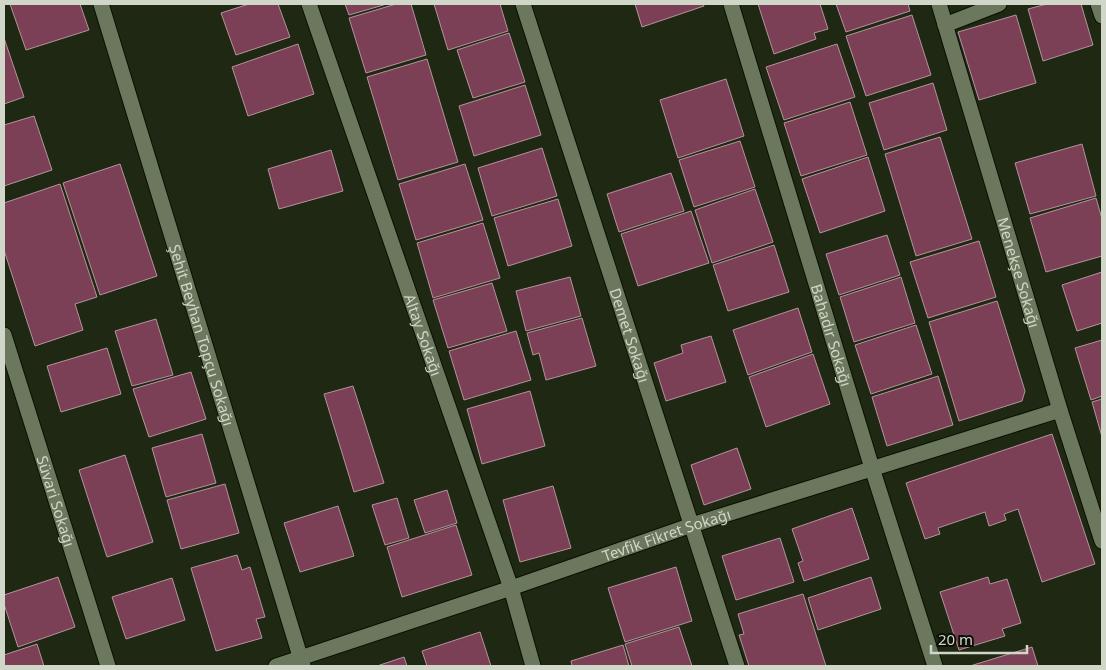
<svg xmlns="http://www.w3.org/2000/svg" width="1106" height="670" viewBox="0 0 1106 670" font-family="'Noto Sans',sans-serif">
<style>
.building{fill:#7c4056;stroke:#b3939c}
.lines{fill:none;stroke-linecap:round;stroke-linejoin:round}
.street-casing{stroke:#081100;stroke-width:17}
.street{stroke:#6c785e;stroke-width:15}
.labels{text-anchor:middle;dominant-baseline:central;stroke-width:4.5;stroke-linejoin:round;paint-order:stroke}
.street-label{font-size:15px;fill:#d0d7c9;stroke:#0b0f06}
</style>
<rect width="100%" height="100%" fill="#1f2812"/>
<!-- building -->
<g class="building">
<polygon points="10,4 80,4 89,30 26,50"/>
<polygon points="249,4 278,4 290,37 236,55 221,13"/>
<polygon points="345,4 387,4 349,15"/>
<polygon points="396,4 411,4 426,55 366,73 349,18"/>
<polygon points="434,4 500,4 508,31 448,50"/>
<polygon points="635,4 703,4 704,6 642,27"/>
<polygon points="758,4 820,4 828,29 814,33 816,39 774,54"/>
<polygon points="836,4 908,4 910,11 846,32"/>
<polygon points="1047,4 1081,4 1093,45 1043,61 1028,9"/>
<polygon points="912,15 931,75 866,96 846,36"/>
<polygon points="1016,15 1036,83 979,100 958,32"/>
<polygon points="509,33 525,82 473,98 457,50"/>
<polygon points="4,38 24,97 4,104"/>
<polygon points="298,44 314,94 248,116 232,67"/>
<polygon points="837,44 855,97 784,120 766,67"/>
<polygon points="427,59 458,162 398,180 367,77"/>
<polygon points="726,79 744,136 678,158 660,100"/>
<polygon points="933,83 947,130 884,150 869,103"/>
<polygon points="525,85 541,135 474,156 459,106"/>
<polygon points="850,102 867,155 801,176 784,123"/>
<polygon points="34,116 52,170 4,186 4,125"/>
<polygon points="940,137 972,239 916,256 885,154"/>
<polygon points="740,141 755,187 694,207 679,160"/>
<polygon points="1082,144 1096,196 1030,214 1015,163"/>
<polygon points="542,148 557,196 492,216 478,168"/>
<polygon points="331,150 343,191 279,209 268,169"/>
<polygon points="868,157 885,211 820,233 802,179"/>
<polygon points="120,164 157,276 100,295 63,183"/>
<polygon points="465,164 483,220 416,240 399,184"/>
<polygon points="671,173 684,211 619,232 607,194"/>
<polygon points="60,184 97,297 75,304 83,330 35,346 4,250 4,203"/>
<polygon points="755,189 773,242 712,263 695,210"/>
<polygon points="1096,198 1102,219 1102,256 1046,272 1030,218"/>
<polygon points="558,199 572,246 508,266 494,218"/>
<polygon points="691,211 709,263 638,286 621,234"/>
<polygon points="483,223 500,278 433,298 417,243"/>
<polygon points="887,235 900,275 839,295 826,254"/>
<polygon points="979,241 996,297 928,318 910,262"/>
<polygon points="774,245 789,292 728,311 713,265"/>
<polygon points="1102,272 1102,323 1077,331 1062,285"/>
<polygon points="570,277 581,316 526,331 516,291"/>
<polygon points="901,277 915,323 854,342 840,297"/>
<polygon points="492,283 507,331 448,348 433,300"/>
<polygon points="997,301 1025,391 1022,401 959,421 929,322"/>
<polygon points="798,308 812,352 748,375 733,330"/>
<polygon points="582,318 596,366 546,380 539,353 533,355 527,333"/>
<polygon points="156,319 173,375 132,386 115,331"/>
<polygon points="916,325 932,374 871,394 855,345"/>
<polygon points="516,331 531,380 464,400 449,351"/>
<polygon points="711,336 726,382 666,401 654,363 683,353 681,345"/>
<polygon points="1102,340 1102,396 1091,400 1075,348"/>
<polygon points="107,348 121,394 61,412 47,366"/>
<polygon points="813,354 830,404 766,427 749,377"/>
<polygon points="191,372 206,419 149,437 133,389"/>
<polygon points="938,376 953,425 887,446 872,397"/>
<polygon points="353,386 384,483 354,492 324,394"/>
<polygon points="530,391 545,446 482,464 467,409"/>
<polygon points="1102,399 1102,437 1092,402"/>
<polygon points="202,434 216,483 166,497 152,448"/>
<polygon points="1052,434 1095,564 1042,582 1018,509 1004,514 1006,520 989,526 985,512 938,528 940,534 925,539 906,483"/>
<polygon points="737,448 751,489 704,505 691,465"/>
<polygon points="125,455 153,542 107,557 79,470"/>
<polygon points="225,484 239,533 181,549 167,500"/>
<polygon points="553,486 571,548 520,562 503,500"/>
<polygon points="447,490 457,523 425,533 414,500"/>
<polygon points="397,498 409,538 385,545 372,505"/>
<polygon points="338,506 354,556 300,572 284,523"/>
<polygon points="852,508 869,559 804,581 798,563 803,561 792,529"/>
<polygon points="456,525 472,575 402,597 387,547"/>
<polygon points="780,538 794,582 736,600 722,556"/>
<polygon points="237,555 242,570 250,567 265,617 256,619 262,638 216,651 191,568"/>
<polygon points="676,567 692,621 625,642 608,588"/>
<polygon points="58,577 75,627 18,647 4,604 4,595"/>
<polygon points="871,577 881,609 818,630 808,598"/>
<polygon points="988,577 990,584 1007,579 1021,623 1002,629 1005,636 959,650 940,592"/>
<polygon points="172,578 185,620 126,639 112,597"/>
<polygon points="803,594 826,666 749,666 739,635 744,634 738,614"/>
<polygon points="679,627 692,666 632,666 625,644"/>
<polygon points="480,632 491,666 427,666 422,651"/>
<polygon points="37,644 44,666 4,666 4,655"/>
<polygon points="623,645 629,666 572,666 571,661"/>
<polygon points="1032,647 1038,666 970,666"/>
<polygon points="404,657 407,666 377,666"/>
</g>
<g class="lines">
<defs>
<g id="street">
<path id="s1" d="M101,4L303,666"/>
<path id="s2" d="M309,4L511,588L533,666"/>
<path id="s3" d="M523,4L737,666"/>
<path id="s4" d="M731,4L872,468L935,666"/>
<path id="s5" d="M939,4L1060,410L1102,541"/>
<polyline points="1098,4 1102,16"/>
<polyline points="945,25 999,4"/>
<path id="s6" d="M4,335L108,666"/>
<path id="s7" d="M276,666L511,588L692,525L1060,410"/>
</g>
</defs>
<!-- street casing -->
<use href="#street" class="street-casing"/>
<!-- street -->
<use href="#street" class="street"/>
</g>
<g class="labels">
<!-- street labels -->
<g class="street-label">
<text stroke="none"><textPath href="#s5" startOffset="280">Menekşe Sokağı</textPath></text>
<text stroke="none"><textPath href="#s2" startOffset="350">Altay Sokağı</textPath></text>
<text stroke="none"><textPath href="#s1" startOffset="346">Şehit Beyhan Topçu Sokağı</textPath></text>
<text stroke="none"><textPath href="#s3" startOffset="348">Demet Sokağı</textPath></text>
<text stroke="none"><textPath href="#s4" startOffset="346">Bahadır Sokağı</textPath></text>
<text stroke="none"><textPath href="#s6" startOffset="174">Süvari Sokağı</textPath></text>
<text stroke="none"><textPath href="#s7" startOffset="412">Tevfik Fikret Sokağı</textPath></text>
</g>
</g>
<!-- border -->
<rect width="1106" height="670" fill="none" stroke="#d0d7c9" stroke-width="10"/>
<!-- scale -->
<path d="M931 645v8h96v-8" fill="none" stroke="#d0d7c9" stroke-width="2.5"/>
<text x="938" y="645" font-size="15" fill="#d0d7c9" stroke="#0b0f06" stroke-width="4" paint-order="stroke">20 m</text>
</svg>
